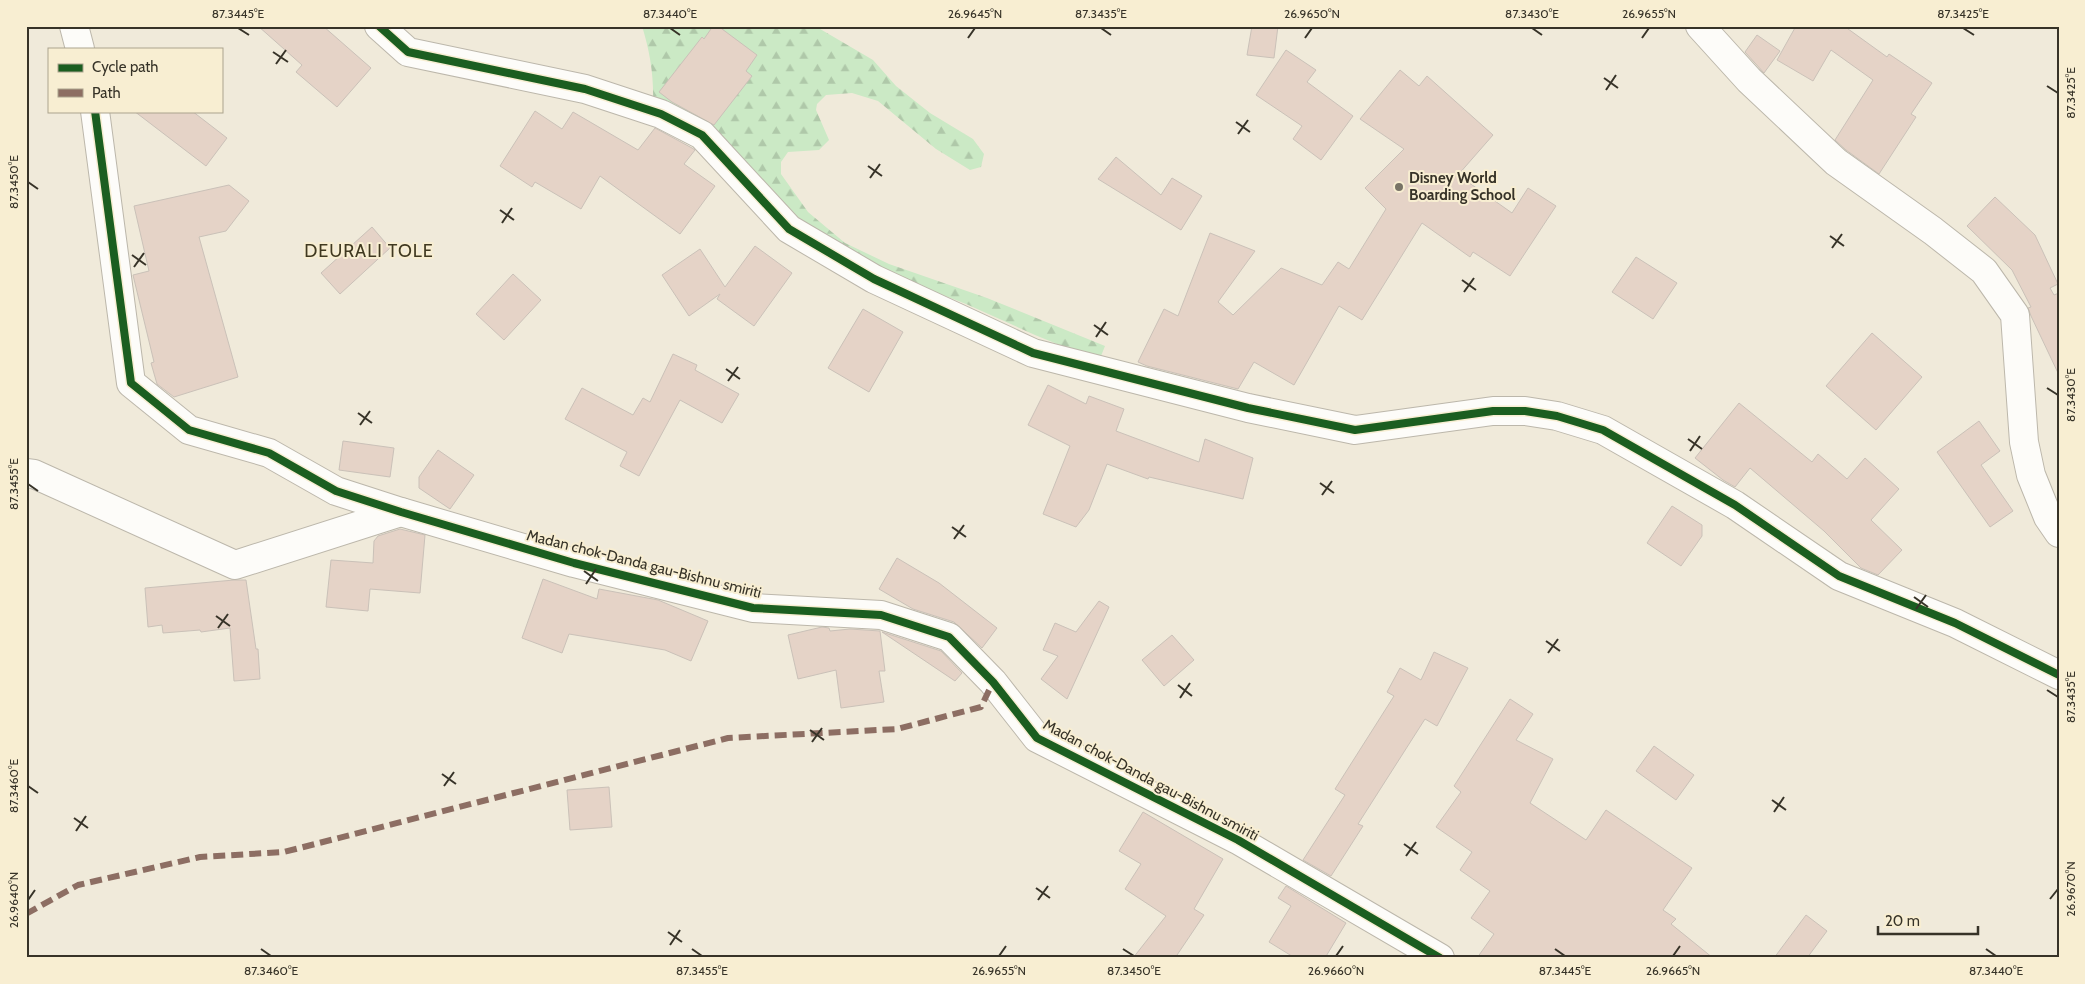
<svg xmlns="http://www.w3.org/2000/svg" width="2085" height="984" viewBox="0 0 2085 984" font-family="Cabin,sans-serif">
<style>
.forest{fill:url(#forest-firs)}
.building{fill:#e5d3c7;stroke:#cac1b8}
.lines{fill:none;stroke-linecap:round;stroke-linejoin:round}
.street-casing{stroke:#bcb7ab;stroke-width:30}
.street{stroke:#fdfcf9;stroke-width:28}
.quiet{stroke:#8d6e63;stroke-width:6;stroke-dasharray:12 6;stroke-linecap:butt}
.cycleway-casing{stroke:#f8eed2;stroke-width:11}
.cycleway{stroke:#1b5e20;stroke-width:8}
.ticks{fill:none;stroke:#373328;stroke-width:2}
.poi-dot{fill:#787366;stroke:#f8eed2;stroke-width:2}
.labels{text-anchor:middle;dominant-baseline:central;stroke-width:4;stroke-linejoin:round;paint-order:stroke}
.poi-label{font-size:15px;font-weight:bold;fill:#373328;stroke:#f8eed2;text-anchor:start}
.street-label{font-size:15px;fill:#373328;stroke:#f8eed2}
.quarter-label{font-size:18px;letter-spacing:1px;fill:#403921;stroke:#f8eed2}
.neatline{fill:none;stroke:#373328;stroke-width:2}
.ticks-label{font-size:12px;text-anchor:middle;fill:#373328}
</style>
<defs>
<pattern id="forest-firs" width="22" height="20" patternUnits="userSpaceOnUse" patternTransform="scale(1.25)"><rect width="22" height="20" fill="#cbe9c5"/><path d="M5 1l3.5 6h-7zM16 11l3.5 6h-7z" fill="#afc8a9"/></pattern>
</defs>
<rect width="100%" height="100%" fill="#f0eada"/>
<!-- forest -->
<path class="forest" d="M642,26H815L873,60L896,86L930,113L973,139L984,154L981,167L970,170L936,149L878,101L852,93L826,95L817,104L816,110L829,140L819,150L788,152L781,162V174L808,212L845,243L889,264L987,298L1105,346L1099,361L1035,335L966,304L891,275L801,222L773,190L724,146L653,103C654,76 650,52 642,26Z"/>
<!-- building -->
<g class="building">
<polygon points="258,26 323,26 371,68 337,107 296,72 302,65"/>
<polygon points="713,26 718,26 757,55 746,71 752,76 714,125 672,102 659,92 702,37 704,39"/>
<polygon points="1252,26 1278,26 1274,58 1247,55"/>
<polygon points="1796,26 1844,26 1887,57 1889,54 1932,83 1911,114 1916,117 1879,174 1846,150 1835,140 1873,80 1831,50 1813,81 1777,60"/>
<polygon points="1757,35 1780,51 1764,73 1745,52"/>
<polygon points="1286,50 1316,70 1307,82 1353,116 1321,160 1293,139 1302,126 1256,95"/>
<polygon points="1400,70 1419,86 1427,76 1493,135 1458,175 1512,213 1528,188 1556,206 1510,276 1473,252 1470,257 1422,223 1362,320 1339,306 1294,385 1254,362 1238,389 1147,366 1138,362 1164,309 1178,316 1210,233 1255,251 1218,302 1233,315 1281,268 1322,285 1338,262 1349,269 1386,209 1365,188 1404,149 1360,119"/>
<polygon points="134,111 192,111 227,138 206,166"/>
<polygon points="535,111 562,129 573,112 638,150 655,128 692,148 695,150 684,164 715,186 680,234 600,176 581,209 535,182 532,187 500,166"/>
<polygon points="1116,157 1161,195 1172,178 1202,196 1181,230 1098,179"/>
<polygon points="229,185 249,201 226,231 199,237 238,377 174,397 157,384 151,363 154,362 133,275 149,271 134,206"/>
<polygon points="1995,197 2035,235 2058,284 2050,288 2054,295 2059,293 2059,375 2031,316 2028,308 2031,307 2012,270 1967,226"/>
<polygon points="372,227 390,248 340,294 321,273"/>
<polygon points="755,246 792,273 754,326 717,299 720,294 689,316 662,275 700,249 725,287"/>
<polygon points="1636,257 1677,283 1653,319 1612,292"/>
<polygon points="513,274 541,300 504,340 476,314"/>
<polygon points="863,309 903,332 869,392 828,368"/>
<polygon points="1872,333 1922,377 1876,430 1826,386"/>
<polygon points="673,354 697,365 695,370 739,394 722,423 680,400 639,476 620,466 627,452 565,419 582,388 633,415 643,398 650,402"/>
<polygon points="1048,385 1086,404 1089,396 1124,409 1116,431 1199,462 1205,439 1253,458 1243,499 1149,477 1148,479 1107,464 1089,510 1076,527 1043,514 1070,446 1028,425"/>
<polygon points="1739,403 1812,462 1818,454 1847,479 1865,458 1899,489 1871,520 1902,550 1878,575 1861,568 1824,531 1750,468 1735,487 1723,480 1695,458"/>
<polygon points="1979,421 2000,451 1981,465 2013,511 1990,527 1937,452"/>
<polygon points="343,441 394,448 390,477 339,470"/>
<polygon points="438,450 474,475 450,509 419,488 419,477"/>
<polygon points="1672,506 1702,525 1702,536 1681,566 1647,543"/>
<polygon points="400,529 425,535 420,593 370,589 368,611 326,607 331,560 373,563 374,541 378,536"/>
<polygon points="897,558 939,583 997,628 982,648 954,622 913,609 879,589"/>
<polygon points="543,579 597,599 599,589 658,600 708,621 691,661 665,650 569,634 562,653 522,638"/>
<polygon points="234,580 246,580 256,649 258,649 260,679 234,681 230,628 201,632 200,630 163,633 162,625 148,627 145,588"/>
<polygon points="1099,601 1109,607 1067,699 1041,679 1058,656 1043,650 1055,623 1076,632"/>
<polygon points="822,627 829,628 830,631 850,629 880,631 885,671 879,671 884,702 841,708 836,670 798,679 788,635"/>
<polygon points="882,632 941,651 962,673 955,681"/>
<polygon points="1172,635 1194,660 1164,686 1142,660"/>
<polygon points="1434,652 1468,668 1437,726 1425,719 1358,824 1363,826 1331,876 1303,860 1345,795 1335,789 1394,696 1387,692 1400,668 1421,680"/>
<polygon points="1510,699 1533,714 1516,740 1553,759 1530,803 1586,840 1606,810 1692,868 1663,910 1676,919 1671,924 1713,958 1477,958 1494,934 1471,918 1490,891 1460,870 1472,852 1436,827 1461,792 1454,786"/>
<polygon points="1654,746 1694,775 1676,800 1636,771"/>
<polygon points="609,787 612,827 570,830 567,790"/>
<polygon points="1143,812 1223,859 1194,909 1204,915 1175,958 1133,958 1166,916 1125,889 1141,864 1119,851"/>
<polygon points="1286,886 1346,923 1325,958 1295,958 1269,942 1291,906 1278,898"/>
<polygon points="1806,915 1827,931 1807,958 1774,958"/>
</g>
<g class="lines">
<defs>
<g id="street">
<polyline points="74,26 80,49"/>
<polyline points="379,26 408,52 585,89 661,114 702,135 789,229 874,279 1033,353 1248,408 1355,430 1493,411 1525,411 1557,416 1603,430 1735,505 1839,576 1955,623 2059,675"/>
<polyline points="1700,26 1749,80 1836,162 1933,231 1984,271 2015,315 2024,442 2031,475 2048,517 2059,533"/>
<polyline points="95,111 131,383 189,430 269,453 336,491 401,512 574,563 753,608 881,615 949,637 993,682 1037,738 1238,840 1440,958"/>
<polyline points="26,473 34,474 235,565 401,512"/>
</g>
</defs>
<!-- street casing -->
<use href="#street" class="street-casing"/>
<!-- street -->
<use href="#street" class="street"/>
<!-- quiet -->
<polyline class="quiet" points="26,914 78,885 200,857 284,852 728,738 897,729 981,707 993,682"/>
<defs>
<g id="cycleway">
<polyline points="379,26 408,52 585,89 661,114 702,135 789,229 874,279 1033,353 1248,408 1355,430 1493,411 1525,411 1557,416 1603,430 1735,505 1839,576 1955,623 2059,675"/>
<polyline points="95,111 131,383 189,430 269,453 336,491 401,512 574,563 753,608 881,615 949,637 993,682 1037,738 1238,840 1440,958"/>
</g>
</defs>
<!-- cycleway casing -->
<use href="#cycleway" class="cycleway-casing"/>
<!-- cycleway -->
<use href="#cycleway" class="cycleway"/>
</g>
<!-- ticks -->
<path class="ticks" d="M238,28L249,35M670,28L680,35M1101,28L1111,35M1532,28L1542,35M1963,28L1974,35M968,38L975,28M1305,38L1312,28M1642,38L1649,28M273,52L288,62M276,64L286,50M1604,78L1618,88M2047,86L2058,93M1606,90L1616,75M1236,122L1250,132M1238,134L1248,120M868,166L882,176M870,178L880,164M28,182L38,189M500,210L514,220M502,223L512,208M1830,236L1844,246M1832,248L1842,234M132,255L146,265M134,267L144,253M1462,280L1476,290M1464,292L1474,278M1094,325L1108,335M1096,337L1106,322M726,369L740,379M728,381L738,367M2047,388L2058,395M358,413L372,423M360,425L370,411M1688,439L1702,449M1690,451L1700,436M1320,483L1334,493M28,484L38,491M1322,495L1332,481M952,527L966,537M954,539L964,525M584,571L598,581M586,584L596,569M1914,597L1928,607M1916,609L1926,595M216,616L230,626M218,628L228,614M1546,641L1560,651M1548,653L1558,639M1178,685L1192,696M2047,690L2058,697M1180,698L1190,683M810,730L824,740M812,742L822,728M442,774L456,784M28,786L38,793M444,786L454,772M1772,800L1786,810M1774,812L1784,797M74,818L88,828M76,831L86,816M1404,844L1418,854M1406,856L1416,842M1036,888L1050,898M2050,899L2058,889M28,900L35,890M1038,900L1048,886M668,932L682,942M670,945L680,930M261,949L271,956M692,949L702,956M1123,949L1134,956M1555,949L1565,956M1986,949L1996,956M999,956L1006,946M1336,956L1343,946M1673,956L1680,946"/>
<!-- markers -->
<circle class="poi-dot" cx="1399" cy="187" r="5"/>
<g class="labels">
<!-- poi labels -->
<g class="poi-label">
<text x="1409" y="178">Disney World<tspan x="1409" dy="17">Boarding School</tspan></text>
</g>
<!-- street labels -->
<g class="street-label">
<text transform="translate(644 564) rotate(14)">Madan chok-Danda gau-Bishnu smiriti</text>
<text transform="translate(1151 780) rotate(28)">Madan chok-Danda gau-Bishnu smiriti</text>
</g>
<!-- quarter labels -->
<g class="quarter-label">
<text x="369" y="251">DEURALI TOLE</text>
</g>
</g>
<!-- border -->
<rect width="2085" height="984" fill="none" stroke="#f8eed2" stroke-width="55"/>
<!-- legend -->
<rect x="48" y="48" width="175" height="65" fill="#f8eed2" stroke="#aba38e"/>
<rect x="58" y="64" width="25" height="8" fill="#1b5e20" stroke="#aba38e"/>
<text x="92" y="72" font-size="15" fill="#373328">Cycle path</text>
<rect x="58" y="89" width="25" height="8" fill="#8d6e63" stroke="#aba38e"/>
<text x="92" y="98" font-size="15" fill="#373328">Path</text>
<!-- scale -->
<path d="M1878 926v8h100v-8" fill="none" stroke="#373328" stroke-width="2.5"/>
<text x="1885" y="926" font-size="15" fill="#373328" stroke="#f8eed2" stroke-width="4" paint-order="stroke">20 m</text>
<rect x="28" y="28" width="2030" height="928" class="neatline"/>
<g class="ticks-label">
<text x="238" y="18">87.3445°E</text>
<text x="670" y="18">87.3440°E</text>
<text x="975" y="18">26.9645°N</text>
<text x="1101" y="18">87.3435°E</text>
<text x="1312" y="18">26.9650°N</text>
<text x="1532" y="18">87.3430°E</text>
<text x="1649" y="18">26.9655°N</text>
<text x="1963" y="18">87.3425°E</text>
<text transform="translate(2071 93) rotate(-90)" y="4">87.3425°E</text>
<text transform="translate(14 182) rotate(-90)" y="4">87.3450°E</text>
<text transform="translate(2071 395) rotate(-90)" y="4">87.3430°E</text>
<text transform="translate(14 484) rotate(-90)" y="4">87.3455°E</text>
<text transform="translate(2071 697) rotate(-90)" y="4">87.3435°E</text>
<text transform="translate(14 786) rotate(-90)" y="4">87.3460°E</text>
<text transform="translate(2071 889) rotate(-90)" y="4">26.9670°N</text>
<text transform="translate(14 900) rotate(-90)" y="4">26.9640°N</text>
<text x="271" y="975">87.3460°E</text>
<text x="702" y="975">87.3455°E</text>
<text x="999" y="975">26.9655°N</text>
<text x="1134" y="975">87.3450°E</text>
<text x="1336" y="975">26.9660°N</text>
<text x="1565" y="975">87.3445°E</text>
<text x="1673" y="975">26.9665°N</text>
<text x="1996" y="975">87.3440°E</text>
</g>
</svg>
